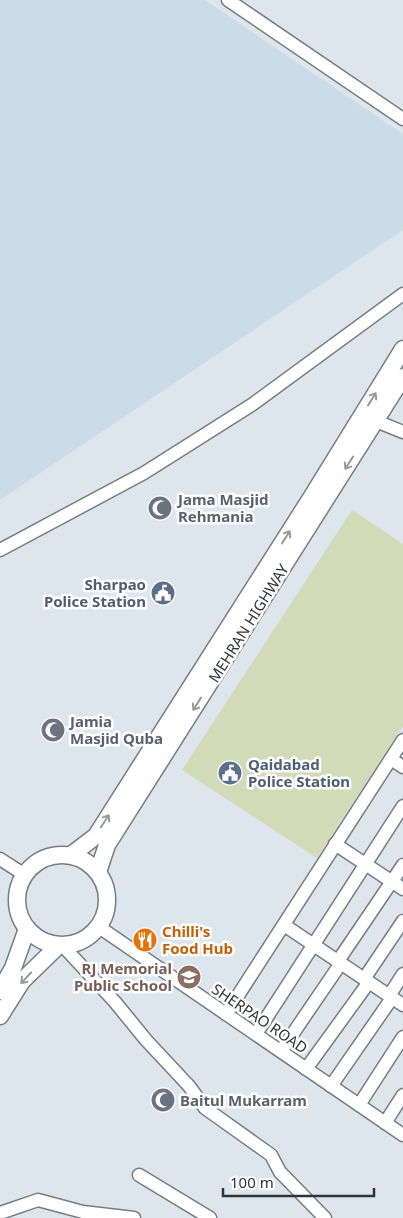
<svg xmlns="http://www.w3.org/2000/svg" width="403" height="1218" viewBox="0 0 403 1218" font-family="'Noto Sans',sans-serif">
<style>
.built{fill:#ccdce7}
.green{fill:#d3dab7}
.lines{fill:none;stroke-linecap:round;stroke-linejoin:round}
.minor-casing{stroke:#757d84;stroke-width:15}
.major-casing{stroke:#757d84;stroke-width:19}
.minor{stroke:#fff;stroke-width:12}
.major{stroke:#fff;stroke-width:16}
.oneway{stroke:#989a9a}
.labels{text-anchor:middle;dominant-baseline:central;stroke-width:5;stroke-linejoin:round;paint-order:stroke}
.worship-label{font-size:15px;font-weight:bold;fill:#5b616d;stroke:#fff;text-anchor:start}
.service-label{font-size:15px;font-weight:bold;fill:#4e5e75;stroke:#fff;text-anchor:end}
.street-label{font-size:15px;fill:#303436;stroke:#fff}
.food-label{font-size:15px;font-weight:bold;fill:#c56008;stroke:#fff;text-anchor:start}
.education-label{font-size:15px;font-weight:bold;fill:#785e54;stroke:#fff;text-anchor:end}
</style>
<rect width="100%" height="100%" fill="#dde6ed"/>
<!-- built -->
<polygon class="built" points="0,0 205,0 403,134 403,230 0,500"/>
<!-- green -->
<polygon class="green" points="352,510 403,544 403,726 317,858 182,770"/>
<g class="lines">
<defs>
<g id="minor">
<polyline points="228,0 403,119"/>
<polyline points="376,421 403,432"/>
<polyline points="0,550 144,473 253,404 403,294"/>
<polyline points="391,759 403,767"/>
<polyline points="335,844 403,889"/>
<polyline points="0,859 25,875"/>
<polyline points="284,925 403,1005"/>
<polyline points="99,927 403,1135"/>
<polyline points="63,946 115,1002 146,1040 189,1086 205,1108 271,1155 280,1172 325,1218"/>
<polyline points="338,961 403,865"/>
<polyline points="364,979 403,921"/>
<polyline points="389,996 403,974"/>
<polyline points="226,1014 403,740"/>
<polyline points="256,1034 403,806"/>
<polyline points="281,1051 341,963"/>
<polyline points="306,1069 369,982"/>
<polyline points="331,1086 392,998"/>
<polyline points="359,1105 403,1037"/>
<polyline points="385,1123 403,1095"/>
<polyline points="139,1175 210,1218"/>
<polyline points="0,1213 38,1200 83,1212 134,1218"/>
</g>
<g id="major">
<circle cx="62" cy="900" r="45"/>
<polyline points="71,855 96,836 311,498 403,349"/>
<polyline points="98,872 107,845 403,377"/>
<polyline points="0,991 13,968 27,929"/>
<polyline points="0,1016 22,981 58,946"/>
</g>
</defs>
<!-- minor casing -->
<use href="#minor" class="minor-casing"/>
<!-- major casing -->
<use href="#major" class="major-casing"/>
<!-- minor -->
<use href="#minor" class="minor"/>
<!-- major -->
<use href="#major" class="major"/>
</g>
<!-- one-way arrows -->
<defs><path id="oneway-shaft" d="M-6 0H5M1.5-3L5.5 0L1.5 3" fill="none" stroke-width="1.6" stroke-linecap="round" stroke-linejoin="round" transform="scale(1.25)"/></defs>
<g class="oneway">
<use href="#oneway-shaft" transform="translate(372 399) rotate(-58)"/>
<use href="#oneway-shaft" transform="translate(349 463) rotate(122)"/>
<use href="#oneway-shaft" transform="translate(286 537) rotate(-58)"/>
<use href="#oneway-shaft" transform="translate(197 704) rotate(122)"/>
<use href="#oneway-shaft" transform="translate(105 821) rotate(-57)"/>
<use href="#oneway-shaft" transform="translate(26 978) rotate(133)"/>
</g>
<!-- icons -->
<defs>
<symbol id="mosque-disc" viewBox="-11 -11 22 22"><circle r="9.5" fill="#6b7280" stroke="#fff"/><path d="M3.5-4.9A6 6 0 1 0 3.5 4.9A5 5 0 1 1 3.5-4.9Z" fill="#fff"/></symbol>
<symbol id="civic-disc" viewBox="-11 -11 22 22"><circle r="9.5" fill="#5c6f8a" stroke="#fff"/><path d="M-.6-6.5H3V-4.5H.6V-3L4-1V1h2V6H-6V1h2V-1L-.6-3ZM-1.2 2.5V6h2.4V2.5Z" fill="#fff"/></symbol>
<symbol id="restaurant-disc" viewBox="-11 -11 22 22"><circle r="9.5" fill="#e8710a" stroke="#fff"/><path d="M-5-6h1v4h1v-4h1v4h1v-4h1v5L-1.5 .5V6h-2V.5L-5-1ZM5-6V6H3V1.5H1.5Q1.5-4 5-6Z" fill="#fff"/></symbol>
<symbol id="school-disc" viewBox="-11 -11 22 22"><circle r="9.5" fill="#8d6e63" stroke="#fff"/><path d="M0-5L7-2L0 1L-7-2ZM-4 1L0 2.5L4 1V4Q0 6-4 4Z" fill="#fff"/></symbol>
</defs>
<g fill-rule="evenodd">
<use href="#mosque-disc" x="146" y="494" width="28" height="28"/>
<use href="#civic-disc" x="149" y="579" width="28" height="28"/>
<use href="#mosque-disc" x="39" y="716" width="28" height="28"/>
<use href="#civic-disc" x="216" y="759" width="28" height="28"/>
<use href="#restaurant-disc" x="131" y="926" width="28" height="28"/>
<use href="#school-disc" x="175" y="963" width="28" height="28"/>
<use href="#mosque-disc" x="149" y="1086" width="28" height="28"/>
</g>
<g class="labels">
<!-- worship labels -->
<g class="worship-label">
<text x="178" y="499">Jama Masjid<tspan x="178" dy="17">Rehmania</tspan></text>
<text x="70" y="721">Jamia<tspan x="70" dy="17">Masjid Quba</tspan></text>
<text x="180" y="1100">Baitul Mukarram</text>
</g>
<!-- service labels -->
<g class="service-label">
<text x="146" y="584">Sharpao<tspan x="146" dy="17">Police Station</tspan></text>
<text x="248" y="764" text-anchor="start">Qaidabad<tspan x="248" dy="17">Police Station</tspan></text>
</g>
<!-- street labels -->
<g class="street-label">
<text transform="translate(248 623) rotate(-58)">MEHRAN HIGHWAY</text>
<text transform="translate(260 1018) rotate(34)">SHERPAO ROAD</text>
</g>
<!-- food labels -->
<g class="food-label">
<text x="162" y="931">Chilli's<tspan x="162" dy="17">Food Hub</tspan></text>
</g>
<!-- education labels -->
<g class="education-label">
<text x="172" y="968">RJ Memorial<tspan x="172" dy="17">Public School</tspan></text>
</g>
</g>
<!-- scale -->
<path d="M223 1188v8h151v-8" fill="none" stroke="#303436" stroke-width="2.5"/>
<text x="230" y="1188" font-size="15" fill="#303436" stroke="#ffffff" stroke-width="4" paint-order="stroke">100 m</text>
</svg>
